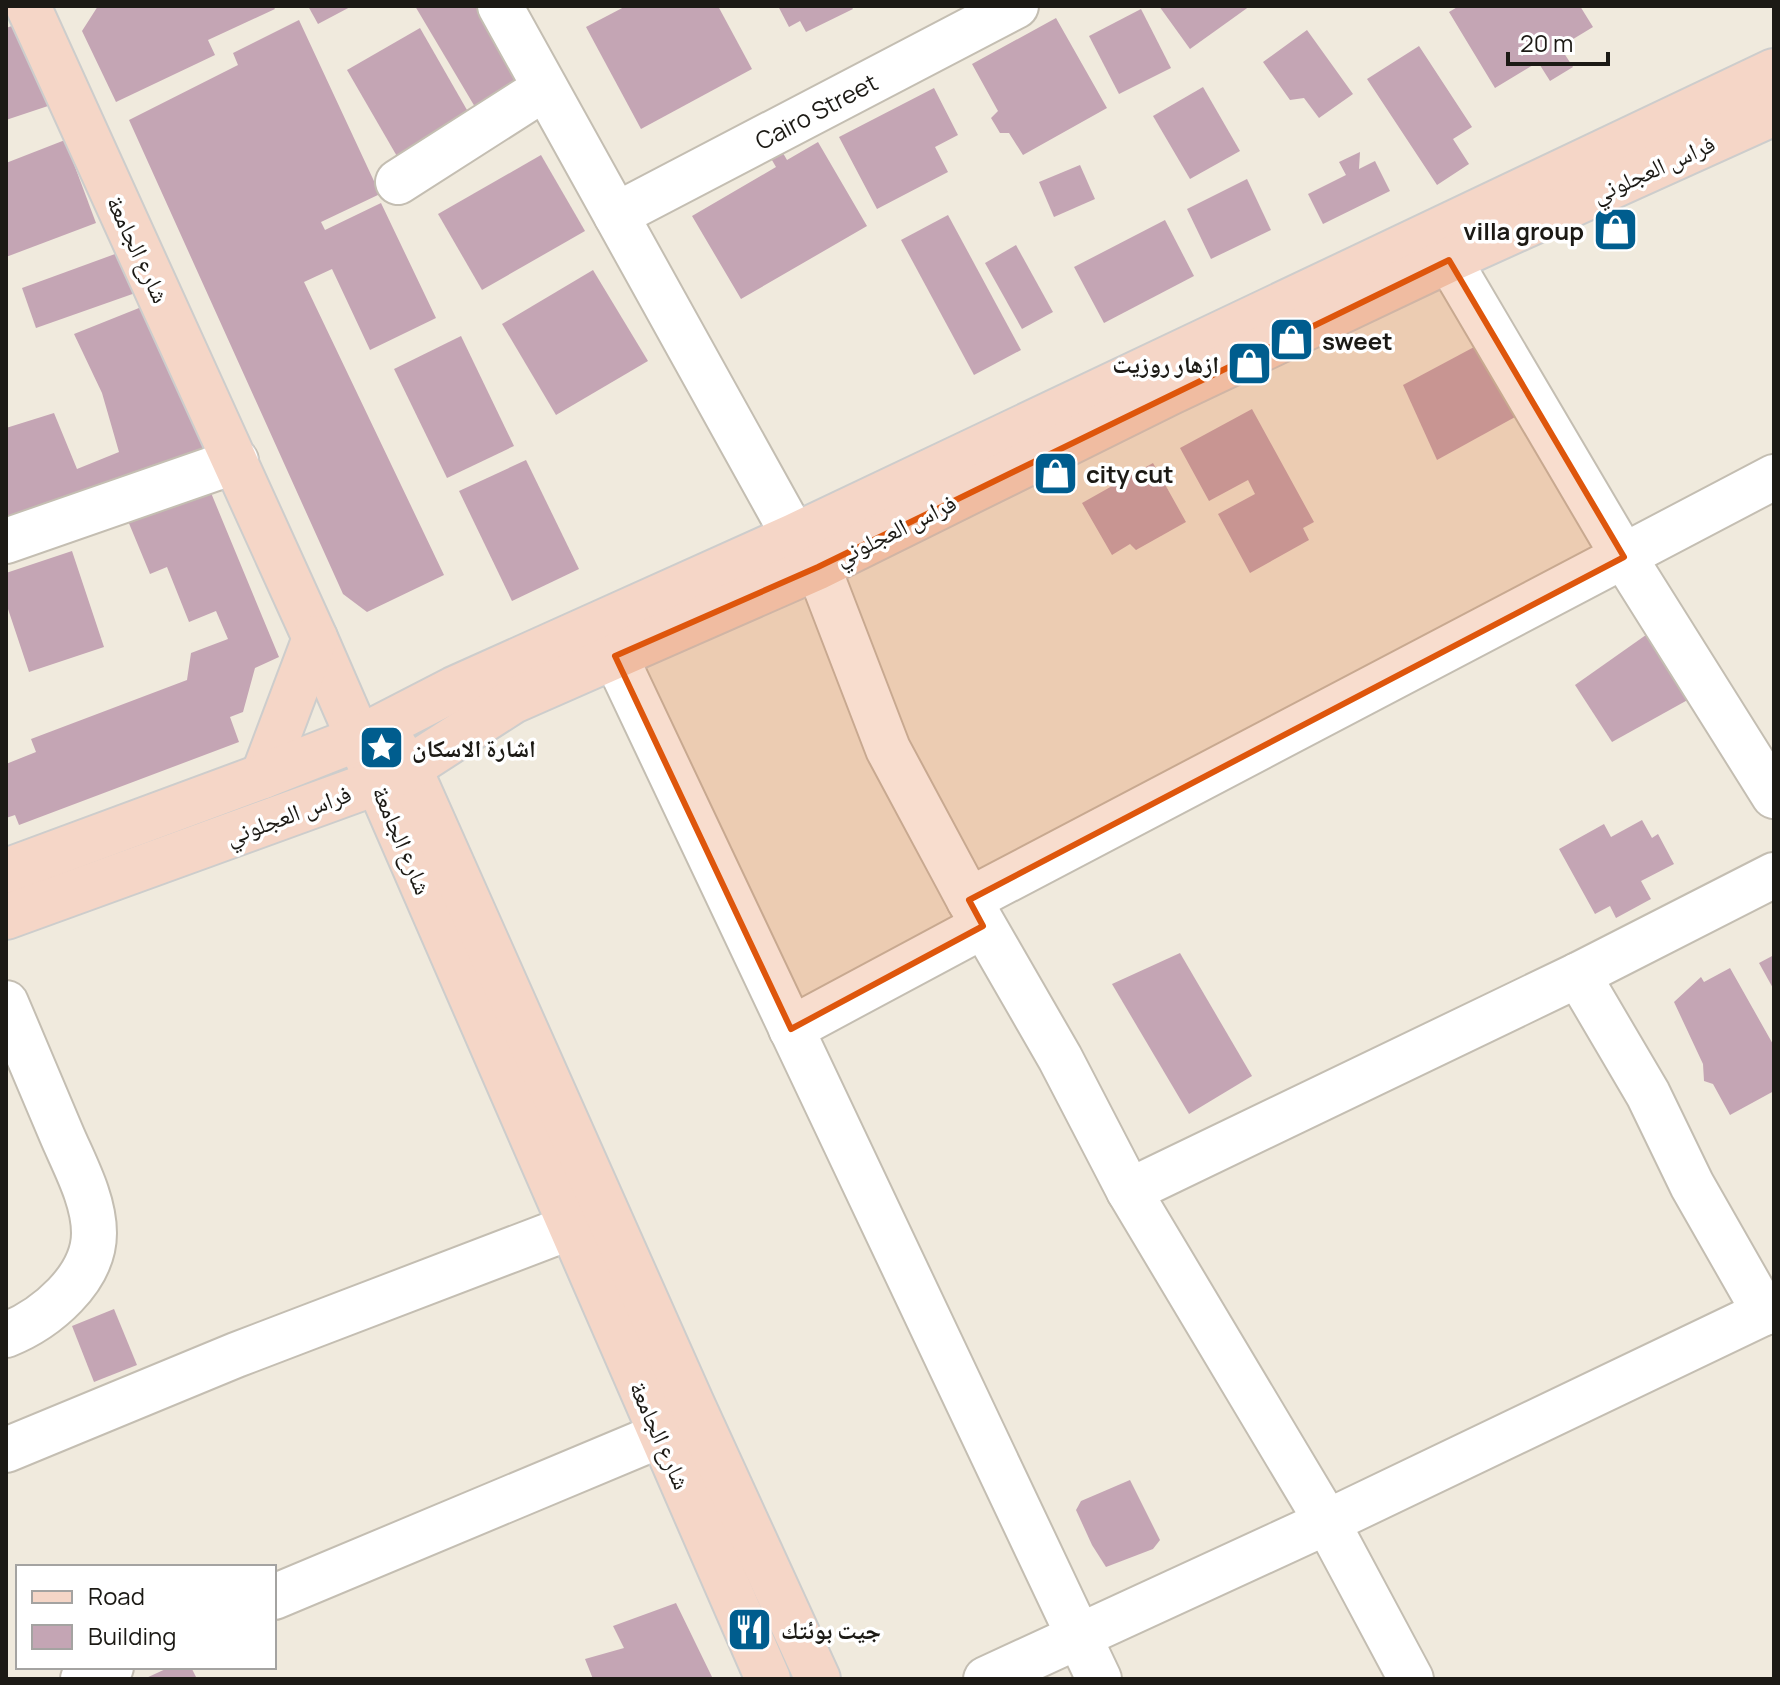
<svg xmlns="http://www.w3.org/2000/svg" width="1780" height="1685" viewBox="0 0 1780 1685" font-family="Manrope,'Noto Naskh Arabic',sans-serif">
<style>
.building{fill:#c4a5b4}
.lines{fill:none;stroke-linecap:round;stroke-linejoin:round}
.minor-casing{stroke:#c4beb2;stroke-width:48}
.major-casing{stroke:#cdcdcc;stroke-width:48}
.minor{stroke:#fff;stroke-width:44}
.major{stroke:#f5d6c7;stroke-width:44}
.marked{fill:#de560c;fill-opacity:0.2;stroke:#de560c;stroke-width:6;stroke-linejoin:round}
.labels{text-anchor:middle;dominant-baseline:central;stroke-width:7;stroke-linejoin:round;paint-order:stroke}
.street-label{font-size:24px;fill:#1c1a15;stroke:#fff}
.poi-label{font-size:24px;font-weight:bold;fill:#1c1a15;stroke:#fff;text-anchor:start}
</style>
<rect width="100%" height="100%" fill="#f0eadd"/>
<!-- building -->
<g class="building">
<polygon points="98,6 273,6 275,9 208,40 215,55 116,102 82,31"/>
<polygon points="308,6 352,6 318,24"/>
<polygon points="415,6 479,6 526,84 478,112"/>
<polygon points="626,6 718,6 752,69 641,129 586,27"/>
<polygon points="778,6 851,6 853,9 806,32 800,21 789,27"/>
<polygon points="1159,6 1250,6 1190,49"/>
<polygon points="1459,6 1580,6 1593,27 1560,47 1573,67 1550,81 1538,62 1495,88 1449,12"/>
<polygon points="1141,9 1171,68 1119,94 1089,36"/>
<polygon points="1056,18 1107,108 1023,155 1009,133 1000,133 991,118 998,111 972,64"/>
<polygon points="299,20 380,194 321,222 325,230 381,203 436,318 370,350 332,269 304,282 444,575 367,612 343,594 129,120 238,65 233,53"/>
<polygon points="23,22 51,105 6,120 6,28"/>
<polygon points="420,28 471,117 398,158 347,70"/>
<polygon points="1307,30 1353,94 1319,118 1304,98 1290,100 1263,62"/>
<polygon points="1419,46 1472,127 1453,139 1469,164 1437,185 1367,79"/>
<polygon points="1203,87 1240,151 1190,179 1153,116"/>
<polygon points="934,88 958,135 935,147 948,172 877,209 839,137"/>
<polygon points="773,136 787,160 818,142 867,226 741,299 692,216 776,167 762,143"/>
<polygon points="65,140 96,223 6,257 6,163"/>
<polygon points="1360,152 1359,169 1375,161 1390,191 1323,224 1308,194 1346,175 1339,162"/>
<polygon points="541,155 585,231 482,290 438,214"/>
<polygon points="1080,165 1095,199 1054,217 1039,182"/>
<polygon points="1247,179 1271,230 1211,259 1187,209"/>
<polygon points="948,215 1021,350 974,375 901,240"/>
<polygon points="1165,220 1194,276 1104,323 1074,267"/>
<polygon points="1016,245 1053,312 1022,329 985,263"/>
<polygon points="126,250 141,291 36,328 22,288"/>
<polygon points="593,270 648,361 556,415 502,324"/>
<polygon points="154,302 226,455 6,526 6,428 54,413 77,469 119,452 102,393 74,334"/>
<polygon points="461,336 514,446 447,478 394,369"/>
<polygon points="1476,346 1526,411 1437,460 1403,385"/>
<polygon points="1252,409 1314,522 1303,528 1309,540 1250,573 1218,514 1255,494 1248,480 1209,501 1180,448"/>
<polygon points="526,460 579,569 512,601 459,491"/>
<polygon points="1153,463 1186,522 1136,550 1130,544 1112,555 1082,503"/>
<polygon points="209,488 279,657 255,668 243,712 230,717 239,742 19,825 15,815 6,818 6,764 36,752 31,739 187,680 191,653 228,639 216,611 189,622 167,567 150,574 128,521"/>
<polygon points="72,551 104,647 29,672 6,603 6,573"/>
<polygon points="1653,630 1693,697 1612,742 1575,685"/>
<polygon points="1642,820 1652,838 1658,834 1674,864 1641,881 1651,899 1616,918 1610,906 1595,914 1559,849 1604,824 1611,837"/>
<polygon points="1180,953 1252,1076 1189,1114 1112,984"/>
<polygon points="1774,955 1774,990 1759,963"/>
<polygon points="1730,968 1774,1046 1774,1091 1730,1115 1713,1084 1704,1081 1703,1064 1674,1002 1701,977 1704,982"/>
<polygon points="114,1309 137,1365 94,1382 72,1326"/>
<polygon points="1130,1480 1160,1540 1153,1549 1106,1567 1092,1545 1076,1510 1081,1501"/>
<polygon points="676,1603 713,1679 593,1679 585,1659 624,1648 613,1626"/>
<polygon points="170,1667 191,1667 197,1679 144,1679"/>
</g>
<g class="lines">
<defs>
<g id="minor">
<polyline points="500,6 794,536"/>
<polyline points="398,182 545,88"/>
<polyline points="616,215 1016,6"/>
<polyline points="1449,260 1624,557 1774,796"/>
<polyline points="6,541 236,461"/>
<polyline points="818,567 888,749 969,900 1060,1058 1129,1191 1327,1522 1411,1679"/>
<polyline points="615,656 1099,1679"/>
<polyline points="969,900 1774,477"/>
<polyline points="1578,975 1648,1094 1692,1185 1765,1313"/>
<path d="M6,1003C24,1046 43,1090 61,1133C74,1164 94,1199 94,1233C94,1279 46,1319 6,1335"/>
<polyline points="791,1029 983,926"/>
<polyline points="1129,1191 1578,975 1774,875"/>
<polyline points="6,1450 236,1355 571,1227"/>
<polyline points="274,1597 661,1435"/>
<polyline points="83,1679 111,1667"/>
<polyline points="986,1679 1327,1522 1774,1308"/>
</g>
<g id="major">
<polyline points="28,6 315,638 768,1679"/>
<polyline points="394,746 409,768 692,1404 818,1679"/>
<polyline points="263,776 315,638"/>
<polyline points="6,871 263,776 357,739 454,689 794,536 1774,71"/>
<polyline points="6,917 378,782 409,768 513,701 818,567 1169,393 1449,260 1774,113"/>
</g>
</defs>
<!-- minor casing -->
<use href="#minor" class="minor-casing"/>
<!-- major casing -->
<use href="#major" class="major-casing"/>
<!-- minor -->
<use href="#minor" class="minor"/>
<!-- major -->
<use href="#major" class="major"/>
</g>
<!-- marked area -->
<path class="marked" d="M1449,260L1624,557L969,900L983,926L791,1029L615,656L818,567Z"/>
<!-- icons -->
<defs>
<symbol id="shop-square" viewBox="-11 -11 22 22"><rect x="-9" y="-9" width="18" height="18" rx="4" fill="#005d8e" stroke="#fff"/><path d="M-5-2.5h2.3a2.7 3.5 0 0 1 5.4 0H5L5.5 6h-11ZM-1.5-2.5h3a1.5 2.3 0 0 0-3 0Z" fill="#fff"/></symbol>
<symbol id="sight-square" viewBox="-11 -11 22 22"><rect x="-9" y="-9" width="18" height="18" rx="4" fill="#005d8e" stroke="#fff"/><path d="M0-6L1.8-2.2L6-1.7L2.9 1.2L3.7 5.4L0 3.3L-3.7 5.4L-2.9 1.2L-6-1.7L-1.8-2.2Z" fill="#fff"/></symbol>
<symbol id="restaurant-square" viewBox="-11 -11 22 22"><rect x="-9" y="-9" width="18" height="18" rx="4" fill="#005d8e" stroke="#fff"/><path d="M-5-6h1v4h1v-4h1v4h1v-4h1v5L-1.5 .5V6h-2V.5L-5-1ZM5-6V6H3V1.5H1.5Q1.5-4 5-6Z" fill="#fff"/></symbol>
</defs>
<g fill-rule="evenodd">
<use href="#shop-square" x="1590" y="204" width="51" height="51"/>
<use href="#shop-square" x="1266" y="314" width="51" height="51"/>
<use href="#shop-square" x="1224" y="338" width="51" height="51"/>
<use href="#shop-square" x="1030" y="448" width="51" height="51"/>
<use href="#sight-square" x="356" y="722" width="51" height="51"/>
<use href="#restaurant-square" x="724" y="1604" width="51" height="51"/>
</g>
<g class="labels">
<!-- street labels -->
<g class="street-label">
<text transform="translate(816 111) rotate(-28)">Cairo Street</text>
<text transform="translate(1653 168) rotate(-24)">فراس العجلوني</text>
<text transform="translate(139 249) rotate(65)">شارع الجامعة</text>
<text transform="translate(895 529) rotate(-26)">فراس العجلوني</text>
<text transform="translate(288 814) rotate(-20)">فراس العجلوني</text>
<text transform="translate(403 840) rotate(67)">شارع الجامعة</text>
<text transform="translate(661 1435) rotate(66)">شارع الجامعة</text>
</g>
<!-- poi labels -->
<g class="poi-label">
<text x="1584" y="230" text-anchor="end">villa group</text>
<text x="1322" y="340">sweet</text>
<text x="1219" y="363" text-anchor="end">ازهار روزيت</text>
<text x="1086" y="473">city cut</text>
<text x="412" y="747">اشارة الاسكان</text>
<text x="781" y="1629">جيت بوئتك</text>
</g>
</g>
<!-- border -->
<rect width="1780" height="1685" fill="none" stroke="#1c1a15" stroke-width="16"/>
<!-- legend -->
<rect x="16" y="1565" width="260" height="104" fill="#ffffff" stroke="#a4a3a1" stroke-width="2"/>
<rect x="32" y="1591" width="40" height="12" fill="#f5d6c7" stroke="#a4a3a1" stroke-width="2"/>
<text x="88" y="1605" font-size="24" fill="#1c1a15">Road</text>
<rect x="32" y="1625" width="40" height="24" fill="#c4a5b4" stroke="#a4a3a1" stroke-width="2"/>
<text x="88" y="1645" font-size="24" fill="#1c1a15">Building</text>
<!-- scale -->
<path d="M1508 52v12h100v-12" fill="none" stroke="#1c1a15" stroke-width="4"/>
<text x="1520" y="52" font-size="24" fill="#1c1a15" stroke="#ffffff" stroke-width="6" paint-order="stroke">20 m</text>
</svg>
